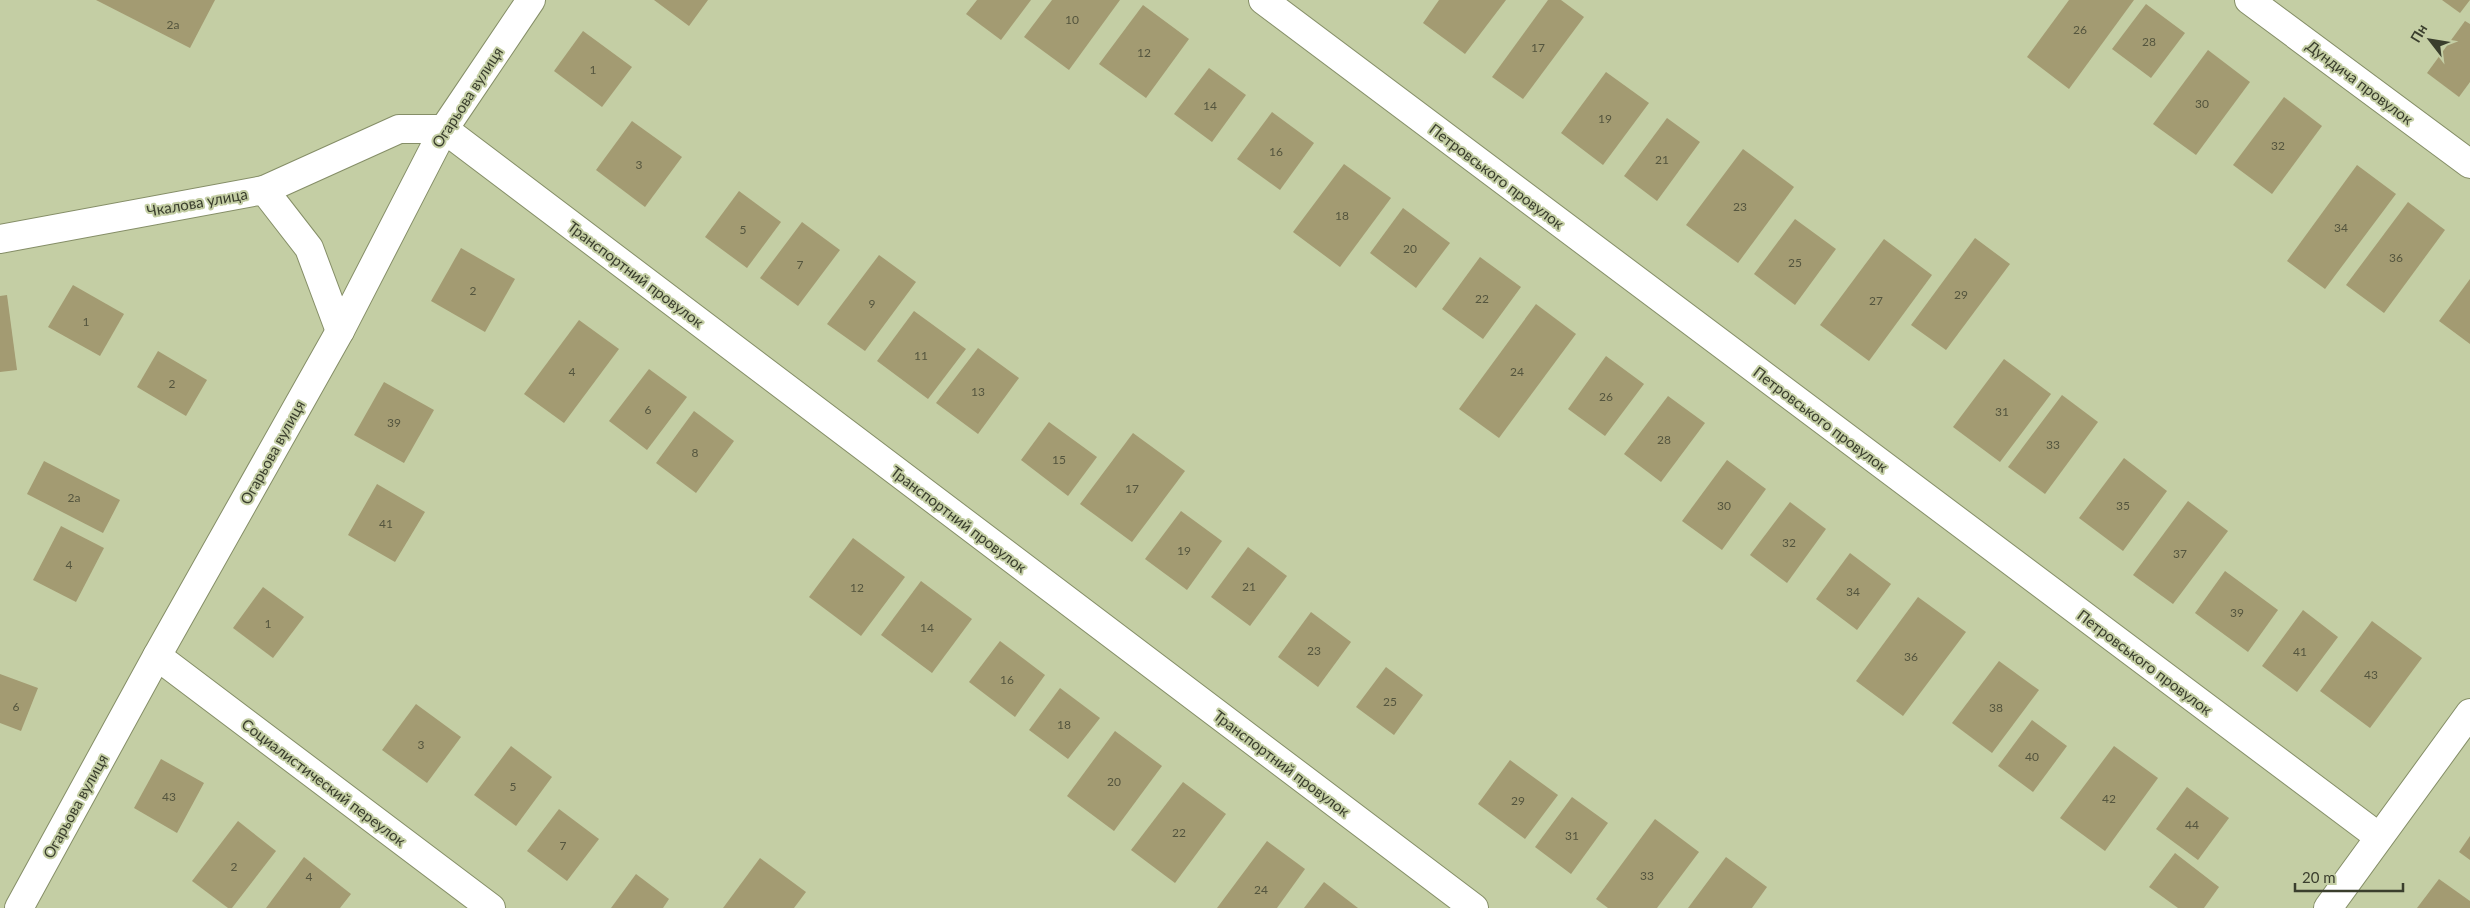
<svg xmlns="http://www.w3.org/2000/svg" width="2470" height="908" viewBox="0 0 2470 908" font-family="Lato,sans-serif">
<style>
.building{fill:#a39b72}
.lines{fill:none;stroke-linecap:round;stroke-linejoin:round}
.street-casing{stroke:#858e67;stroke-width:30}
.street{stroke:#fff;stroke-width:28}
.labels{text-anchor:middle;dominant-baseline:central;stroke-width:4;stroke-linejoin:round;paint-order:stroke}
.number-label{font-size:12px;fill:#54553e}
.street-label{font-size:15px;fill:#3a3e2d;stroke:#c4cea4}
</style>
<rect width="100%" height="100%" fill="#c4cea4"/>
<!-- building -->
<g class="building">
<polygon points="96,0 215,0 190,48"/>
<polygon points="654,0 708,0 689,26"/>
<polygon points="977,0 1031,0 1001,40 966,14"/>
<polygon points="1052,0 1120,0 1069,70 1024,37"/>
<polygon points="1439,0 1506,0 1465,54 1423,23"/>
<polygon points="1548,0 1561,0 1584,17 1523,99 1492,77"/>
<polygon points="2069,0 2134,0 2069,89 2027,57"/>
<polygon points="2442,0 2470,0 2460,13"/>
<polygon points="2146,4 2185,33 2151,78 2112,49"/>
<polygon points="1143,5 1189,39 1146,98 1099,64"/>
<polygon points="2465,21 2470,24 2470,82 2459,97 2427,73"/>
<polygon points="583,31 632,67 602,107 554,71"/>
<polygon points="2208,50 2250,82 2196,155 2153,124"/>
<polygon points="1209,68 1246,95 1212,142 1174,114"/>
<polygon points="1606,72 1649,103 1603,165 1561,133"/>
<polygon points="2284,97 2322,126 2272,194 2233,165"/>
<polygon points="1272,112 1314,143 1280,190 1237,159"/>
<polygon points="1667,118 1700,142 1657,201 1624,176"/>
<polygon points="632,121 682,157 645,207 596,170"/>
<polygon points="1743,149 1794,187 1738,263 1686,225"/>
<polygon points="1344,164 1391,198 1340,267 1293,232"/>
<polygon points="2357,165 2396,194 2325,289 2287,261"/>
<polygon points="739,191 781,222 747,268 705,237"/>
<polygon points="2408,202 2445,230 2384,313 2346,285"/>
<polygon points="1403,208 1450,243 1416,288 1370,253"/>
<polygon points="1795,219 1836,249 1795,305 1754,274"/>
<polygon points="802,222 840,250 798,306 760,278"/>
<polygon points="1975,238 2010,264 1946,350 1911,325"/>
<polygon points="1884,239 1932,275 1869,361 1820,325"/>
<polygon points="461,248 515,279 485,332 431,301"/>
<polygon points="879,255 916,282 865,351 827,324"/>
<polygon points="1480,257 1521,287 1483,339 1442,309"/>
<polygon points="2470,279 2470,344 2439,321"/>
<polygon points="73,285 124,314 100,356 48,327"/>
<polygon points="7,295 17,370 0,372 0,296"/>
<polygon points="1536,304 1576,334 1499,438 1459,409"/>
<polygon points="914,311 966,349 928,399 877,361"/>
<polygon points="579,320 619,349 564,423 524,394"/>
<polygon points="978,348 1019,378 978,434 936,403"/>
<polygon points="158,351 207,380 186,416 137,387"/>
<polygon points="1606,356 1644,384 1605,436 1568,409"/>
<polygon points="2004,359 2051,394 2000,462 1953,427"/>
<polygon points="649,369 687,397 647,450 609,421"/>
<polygon points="384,382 434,410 404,463 354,435"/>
<polygon points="2062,395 2098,422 2045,494 2008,467"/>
<polygon points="1668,396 1705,423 1661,482 1624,454"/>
<polygon points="694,411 734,441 696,493 656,463"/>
<polygon points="1049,422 1097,457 1068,496 1021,460"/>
<polygon points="1133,433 1185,471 1132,542 1080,504"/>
<polygon points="2124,458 2167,491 2123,551 2079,518"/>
<polygon points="1727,460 1766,489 1722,550 1682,521"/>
<polygon points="44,461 120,500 103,533 27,494"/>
<polygon points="377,484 425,512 395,562 348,535"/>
<polygon points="2188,501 2228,531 2173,604 2133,575"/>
<polygon points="1790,502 1826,529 1787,583 1750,555"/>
<polygon points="1181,511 1222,541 1187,590 1145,559"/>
<polygon points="61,526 104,548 76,602 33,580"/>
<polygon points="853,538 905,577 861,636 809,597"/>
<polygon points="1248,547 1287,576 1250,626 1211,597"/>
<polygon points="1850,553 1891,584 1857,630 1816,599"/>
<polygon points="2225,571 2278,610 2248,652 2195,613"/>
<polygon points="921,581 972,619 932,673 881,635"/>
<polygon points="263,587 304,617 273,658 233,628"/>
<polygon points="1918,597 1966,632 1903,716 1856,681"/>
<polygon points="2303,610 2338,637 2297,692 2262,666"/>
<polygon points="1311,612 1351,642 1318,687 1278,657"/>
<polygon points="2372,621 2422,658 2370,728 2320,691"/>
<polygon points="1000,641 1045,675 1015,717 969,682"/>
<polygon points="1999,661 2039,690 1992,753 1952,723"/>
<polygon points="1386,667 1423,695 1394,735 1356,707"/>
<polygon points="0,674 38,688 21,731 0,723"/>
<polygon points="1060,688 1100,718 1068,759 1029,730"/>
<polygon points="416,704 461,737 427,783 382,750"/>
<polygon points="2032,720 2067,746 2033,792 1998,766"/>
<polygon points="1115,731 1162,766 1114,831 1067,796"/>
<polygon points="511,746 552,777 516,826 474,795"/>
<polygon points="2114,746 2158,778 2105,851 2060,818"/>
<polygon points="161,759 204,783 177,833 134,808"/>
<polygon points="1510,760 1558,795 1525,839 1478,804"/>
<polygon points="1183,782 1226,814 1175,883 1131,850"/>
<polygon points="2187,787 2229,818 2198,860 2156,829"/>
<polygon points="1572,797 1608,823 1571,874 1535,847"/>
<polygon points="559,809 599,839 567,881 527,851"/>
<polygon points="1655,819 1699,852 1657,908 1608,908 1596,899"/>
<polygon points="238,821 276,851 232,908 228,908 192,881"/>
<polygon points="2470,836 2470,860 2459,852"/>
<polygon points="1267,841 1305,869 1277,908 1217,908"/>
<polygon points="2175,853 2219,887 2204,908 2178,908 2149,887"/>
<polygon points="304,857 351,894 340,908 266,908"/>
<polygon points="1726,857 1767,887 1752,908 1688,908"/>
<polygon points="760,858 806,892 794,908 723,908"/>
<polygon points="636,874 669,899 663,908 611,908"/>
<polygon points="2439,879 2470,901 2470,908 2417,908"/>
<polygon points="1324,882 1358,908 1304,908"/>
</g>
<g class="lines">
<defs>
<g id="street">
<polyline points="1263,0 2379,837"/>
<polyline points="2249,0 2470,164"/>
<polyline points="264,190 399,129 444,129 1474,908"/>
<polyline points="0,239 264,190 309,248 340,331"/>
<polyline points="157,656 491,908"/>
<polyline points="19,908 157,656 340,331 444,129 531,0"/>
<polyline points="2328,908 2470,713"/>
</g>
</defs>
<!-- street casing -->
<use href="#street" class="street-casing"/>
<!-- street -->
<use href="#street" class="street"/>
</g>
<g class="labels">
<!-- number labels -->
<g class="number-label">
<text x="1072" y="19">10</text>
<text x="173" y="24">2а</text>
<text x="2080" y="29">26</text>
<text x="2149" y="41">28</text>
<text x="1538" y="47">17</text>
<text x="1144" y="52">12</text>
<text x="593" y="69">1</text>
<text x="2202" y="103">30</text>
<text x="1210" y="105">14</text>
<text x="1605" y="118">19</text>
<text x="2278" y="145">32</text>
<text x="1276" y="151">16</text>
<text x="1662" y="159">21</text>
<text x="639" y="164">3</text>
<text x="1740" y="206">23</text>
<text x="1342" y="215">18</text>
<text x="2341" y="227">34</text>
<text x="743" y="229">5</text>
<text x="1410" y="248">20</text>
<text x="2396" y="257">36</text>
<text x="1795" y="262">25</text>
<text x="800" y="264">7</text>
<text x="473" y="290">2</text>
<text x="1961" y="294">29</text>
<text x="1482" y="298">22</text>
<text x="1876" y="300">27</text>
<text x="872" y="303">9</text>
<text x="86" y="321">1</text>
<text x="921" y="355">11</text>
<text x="572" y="371">4</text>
<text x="1517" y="371">24</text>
<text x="172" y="383">2</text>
<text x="978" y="391">13</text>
<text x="1606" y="396">26</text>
<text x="648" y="409">6</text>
<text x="2002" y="411">31</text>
<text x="394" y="422">39</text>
<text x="1664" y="439">28</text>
<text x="2053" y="444">33</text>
<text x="695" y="452">8</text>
<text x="1059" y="459">15</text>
<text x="1132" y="488">17</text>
<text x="74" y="497">2а</text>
<text x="1724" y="505">30</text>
<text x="2123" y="505">35</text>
<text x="386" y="523">41</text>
<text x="1789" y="542">32</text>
<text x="1184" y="550">19</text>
<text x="2180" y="553">37</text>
<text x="69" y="564">4</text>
<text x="1249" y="586">21</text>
<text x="857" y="587">12</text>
<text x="1853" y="591">34</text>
<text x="2237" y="612">39</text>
<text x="268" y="623">1</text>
<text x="927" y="627">14</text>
<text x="1314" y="650">23</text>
<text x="2300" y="651">41</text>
<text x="1911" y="656">36</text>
<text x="2371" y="674">43</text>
<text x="1007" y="679">16</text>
<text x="1390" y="701">25</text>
<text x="16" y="706">6</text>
<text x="1996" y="707">38</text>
<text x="1064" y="724">18</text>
<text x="421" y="744">3</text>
<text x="2032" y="756">40</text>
<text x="1114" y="781">20</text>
<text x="513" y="786">5</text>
<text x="169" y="796">43</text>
<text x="2109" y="798">42</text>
<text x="1518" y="800">29</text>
<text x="2192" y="824">44</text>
<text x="1179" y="832">22</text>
<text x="1572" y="835">31</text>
<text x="563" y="845">7</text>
<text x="234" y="866">2</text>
<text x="1647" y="875">33</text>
<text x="309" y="876">4</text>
<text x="1261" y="889">24</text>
</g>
<!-- street labels -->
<g class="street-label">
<text transform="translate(2360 82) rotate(37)">Дундича провулок</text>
<text transform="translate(467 97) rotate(-57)">Огарьова вулиця</text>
<text transform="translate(1497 176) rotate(37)">Петровського провулок</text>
<text transform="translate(197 202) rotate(-10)">Чкалова улица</text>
<text transform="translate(636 274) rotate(37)">Транспортний провулок</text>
<text transform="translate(1821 419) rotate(37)">Петровського провулок</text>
<text transform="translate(272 452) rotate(-61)">Огарьова вулиця</text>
<text transform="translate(959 519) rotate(37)">Транспортний провулок</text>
<text transform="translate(2145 662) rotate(37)">Петровського провулок</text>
<text transform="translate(1282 763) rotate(37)">Транспортний провулок</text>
<text transform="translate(324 782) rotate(37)">Социалистический переулок</text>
<text transform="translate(75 806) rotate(-61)">Огарьова вулиця</text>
</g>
</g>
<!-- north arrow -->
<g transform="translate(2430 40) rotate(301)" stroke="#c4cea4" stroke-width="4" paint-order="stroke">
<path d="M0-4L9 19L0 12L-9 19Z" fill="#3a3e2d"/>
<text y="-8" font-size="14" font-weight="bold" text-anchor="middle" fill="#3a3e2d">Пн</text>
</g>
<!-- scale -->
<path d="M2295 883v8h108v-8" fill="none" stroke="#3a3e2d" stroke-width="2.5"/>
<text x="2302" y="883" font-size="15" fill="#3a3e2d" stroke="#c4cea4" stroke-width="4" paint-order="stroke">20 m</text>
</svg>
